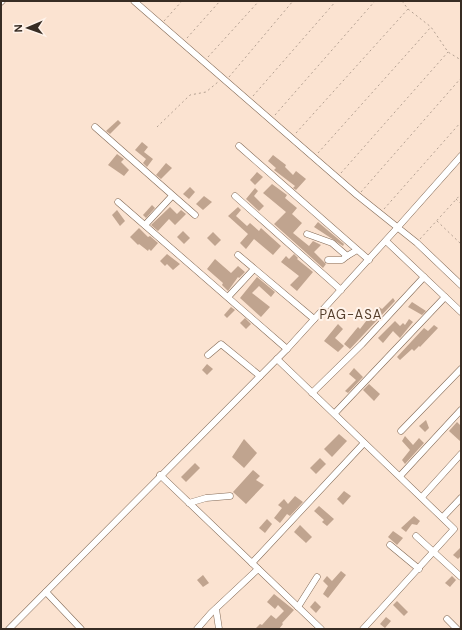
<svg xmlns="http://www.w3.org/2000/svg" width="462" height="630" viewBox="0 0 462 630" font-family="'DM Sans',sans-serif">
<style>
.building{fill:#c0a48f}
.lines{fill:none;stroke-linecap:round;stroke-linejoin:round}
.minor-casing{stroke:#836a56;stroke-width:7}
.path{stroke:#b3a091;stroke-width:1;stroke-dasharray:2 3;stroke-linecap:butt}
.minor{stroke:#fff;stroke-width:6}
.labels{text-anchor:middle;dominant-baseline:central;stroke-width:4;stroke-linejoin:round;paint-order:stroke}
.quarter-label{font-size:13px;letter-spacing:1px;fill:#553e2b;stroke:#fff3ea}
</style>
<rect width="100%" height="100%" fill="#fbe3d1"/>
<!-- building -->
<g class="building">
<polygon points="118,120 121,123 110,134 106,131"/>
<polygon points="142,142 148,147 144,152 153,159 147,167 143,163 146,159 135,150"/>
<polygon points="117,154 124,159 121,162 129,170 124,176 108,165"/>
<polygon points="273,155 286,165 285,167 293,175 296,171 306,179 296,190 293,188 295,186 274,170 276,168 268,161"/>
<polygon points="166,163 172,168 161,179 156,175"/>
<polygon points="257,172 263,177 255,185 250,180"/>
<polygon points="272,184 287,195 285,198 297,208 292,214 302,223 293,233 309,246 313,241 321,245 314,252 326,264 323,268 274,224 286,212 263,193"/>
<polygon points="190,187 195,192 189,199 183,194"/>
<polygon points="255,188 258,191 254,196 264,206 259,211 246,199"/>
<polygon points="204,196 212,202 203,210 196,204"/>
<polygon points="152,205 155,208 146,218 143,215"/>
<polygon points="170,207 177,214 181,210 186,214 175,225 169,219 158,231 151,225"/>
<polygon points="238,207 241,210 236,216 247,226 250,223 259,231 261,228 281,246 273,255 254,239 246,249 240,243 248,234 228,216"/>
<polygon points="117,210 125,221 120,226 112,215"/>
<polygon points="318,222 344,244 343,246 314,227"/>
<polygon points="139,228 148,237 150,236 158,243 151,251 149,249 148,251 139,244 138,245 130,237"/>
<polygon points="183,231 190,238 184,244 177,237"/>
<polygon points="213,232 221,240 215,246 207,238"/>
<polygon points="167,254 180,264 173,270 167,264 165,266 160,261"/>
<polygon points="294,254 298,258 297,259 313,272 297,291 290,285 299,276 281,262 286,256 289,259"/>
<polygon points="215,259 231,273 238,266 245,272 239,278 238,277 228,291 222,285 223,283 207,269"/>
<polygon points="257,277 275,292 271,297 259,286 252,293 270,307 261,317 240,298"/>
<polygon points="393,298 395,301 350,349 344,344 358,327 360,329 370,316 371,317 379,307 382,309"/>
<polygon points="412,302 426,311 422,315 408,307"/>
<polygon points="231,307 235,310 227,318 224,315"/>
<polygon points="245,318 251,324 246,329 240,323"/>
<polygon points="409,319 413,322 400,338 393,331 383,343 378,338 395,321 400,326 403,323 405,325"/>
<polygon points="338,324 343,329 335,338 344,346 338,352 324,341"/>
<polygon points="434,325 438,328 420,347 419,346 414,351 412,349 400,360 397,357 424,328 428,331"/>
<polygon points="207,364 213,369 207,375 202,370"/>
<polygon points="354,368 363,377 348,393 345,391 356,380 349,374"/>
<polygon points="369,384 380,394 374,401 363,390"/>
<polygon points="426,420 429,428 425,432 419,426"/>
<polygon points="457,422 461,426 461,442 449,431"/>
<polygon points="339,434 347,441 332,457 324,449"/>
<polygon points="405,436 413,445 419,438 424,443 405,464 402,460 410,450 402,441"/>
<polygon points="244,439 257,453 244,468 232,457"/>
<polygon points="320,458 326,464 316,474 310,468"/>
<polygon points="195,463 200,468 186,482 181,477"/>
<polygon points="253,470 260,476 256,480 264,485 246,504 233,492"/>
<polygon points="344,491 351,496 343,505 337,499"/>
<polygon points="295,496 303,502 290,516 287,514 280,523 274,518 282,508 278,505 284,499 288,504"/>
<polygon points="319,506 334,519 327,526 322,522 324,520 314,511"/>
<polygon points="414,516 420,521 417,525 412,524 406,532 401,528"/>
<polygon points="267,519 272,524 265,533 259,528"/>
<polygon points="300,525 312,537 306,543 294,532"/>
<polygon points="393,531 403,538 397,545 388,537"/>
<polygon points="461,547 461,556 458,559 453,555"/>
<polygon points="341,571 346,575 328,598 323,594 328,586 323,581 327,576 332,581"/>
<polygon points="203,575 209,583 203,587 197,580"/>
<polygon points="452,576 456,580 450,587 445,583"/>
<polygon points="274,594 294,610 282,623 283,624 279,629 255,629 260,624 262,625 271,615 276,619 284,611 278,605 275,609 267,602"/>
<polygon points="315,601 321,607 316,613 310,607"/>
<polygon points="397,601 408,612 404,616 393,605"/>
<polygon points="386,617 391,621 385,628 380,624"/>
</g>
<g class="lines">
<defs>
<g id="minor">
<polyline points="134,1 357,195 417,243 461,285"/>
<polyline points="1,2 2,1"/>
<polyline points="95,127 195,215"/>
<polyline points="239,146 369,260"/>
<polyline points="235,196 341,290"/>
<polyline points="118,202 287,349"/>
<polyline points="145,225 172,196"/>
<polyline points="307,234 332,243 347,256 357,250"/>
<polyline points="386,241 461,312"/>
<polyline points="238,255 314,319"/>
<polyline points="328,260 342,260 347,256"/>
<polyline points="228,297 254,269"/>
<polyline points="208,355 221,344 260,376"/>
<polyline points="277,359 454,529 363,629"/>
<polyline points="312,393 362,344 424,277"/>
<polyline points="335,413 445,297"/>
<polyline points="401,431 461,369"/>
<polyline points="160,475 321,629"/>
<polyline points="400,476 461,410"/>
<polyline points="422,497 461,454"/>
<polyline points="189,503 206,498 230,496"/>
<polyline points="443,517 461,498"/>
<polyline points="416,536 461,577"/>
<polyline points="390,545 419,569"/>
<polyline points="252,563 364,443"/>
<polyline points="46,592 81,629"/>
<polyline points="298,607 317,577"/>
<polyline points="216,609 219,629"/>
<polyline points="447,619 457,629"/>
<polyline points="9,629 287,349 398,227 461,156"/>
<polyline points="197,629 211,613 258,569"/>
</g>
</defs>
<!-- minor casing -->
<use href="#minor" class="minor-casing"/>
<!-- path -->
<g class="path">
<polyline points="402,1 408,9 431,27 448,52 461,60"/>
<polyline points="164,21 182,1"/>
<polyline points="187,38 220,1"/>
<polyline points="208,57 259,1"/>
<polyline points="229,77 293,1"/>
<polyline points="253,96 336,1"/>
<polyline points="275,115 375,1"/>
<polyline points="157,127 190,95 206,92 218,82"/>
<polyline points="296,133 408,9"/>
<polyline points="318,153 431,27"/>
<polyline points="341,173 448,52"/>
<polyline points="361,192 461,78"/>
<polyline points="456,199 461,204"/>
<polyline points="384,209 461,122"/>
<polyline points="437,221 461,244"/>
<polyline points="420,239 461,194"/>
</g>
<!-- minor -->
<use href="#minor" class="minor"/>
</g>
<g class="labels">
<!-- quarter labels -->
<g class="quarter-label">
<text x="351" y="314">PAG-ASA</text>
</g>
</g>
<!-- border -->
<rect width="462" height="630" fill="none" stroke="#372c23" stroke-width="4"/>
<!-- north arrow -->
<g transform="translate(28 28) rotate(268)" stroke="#fff3ea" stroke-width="3" paint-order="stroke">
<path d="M0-3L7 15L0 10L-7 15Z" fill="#372c23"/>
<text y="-6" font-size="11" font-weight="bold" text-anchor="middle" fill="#372c23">N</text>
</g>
</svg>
